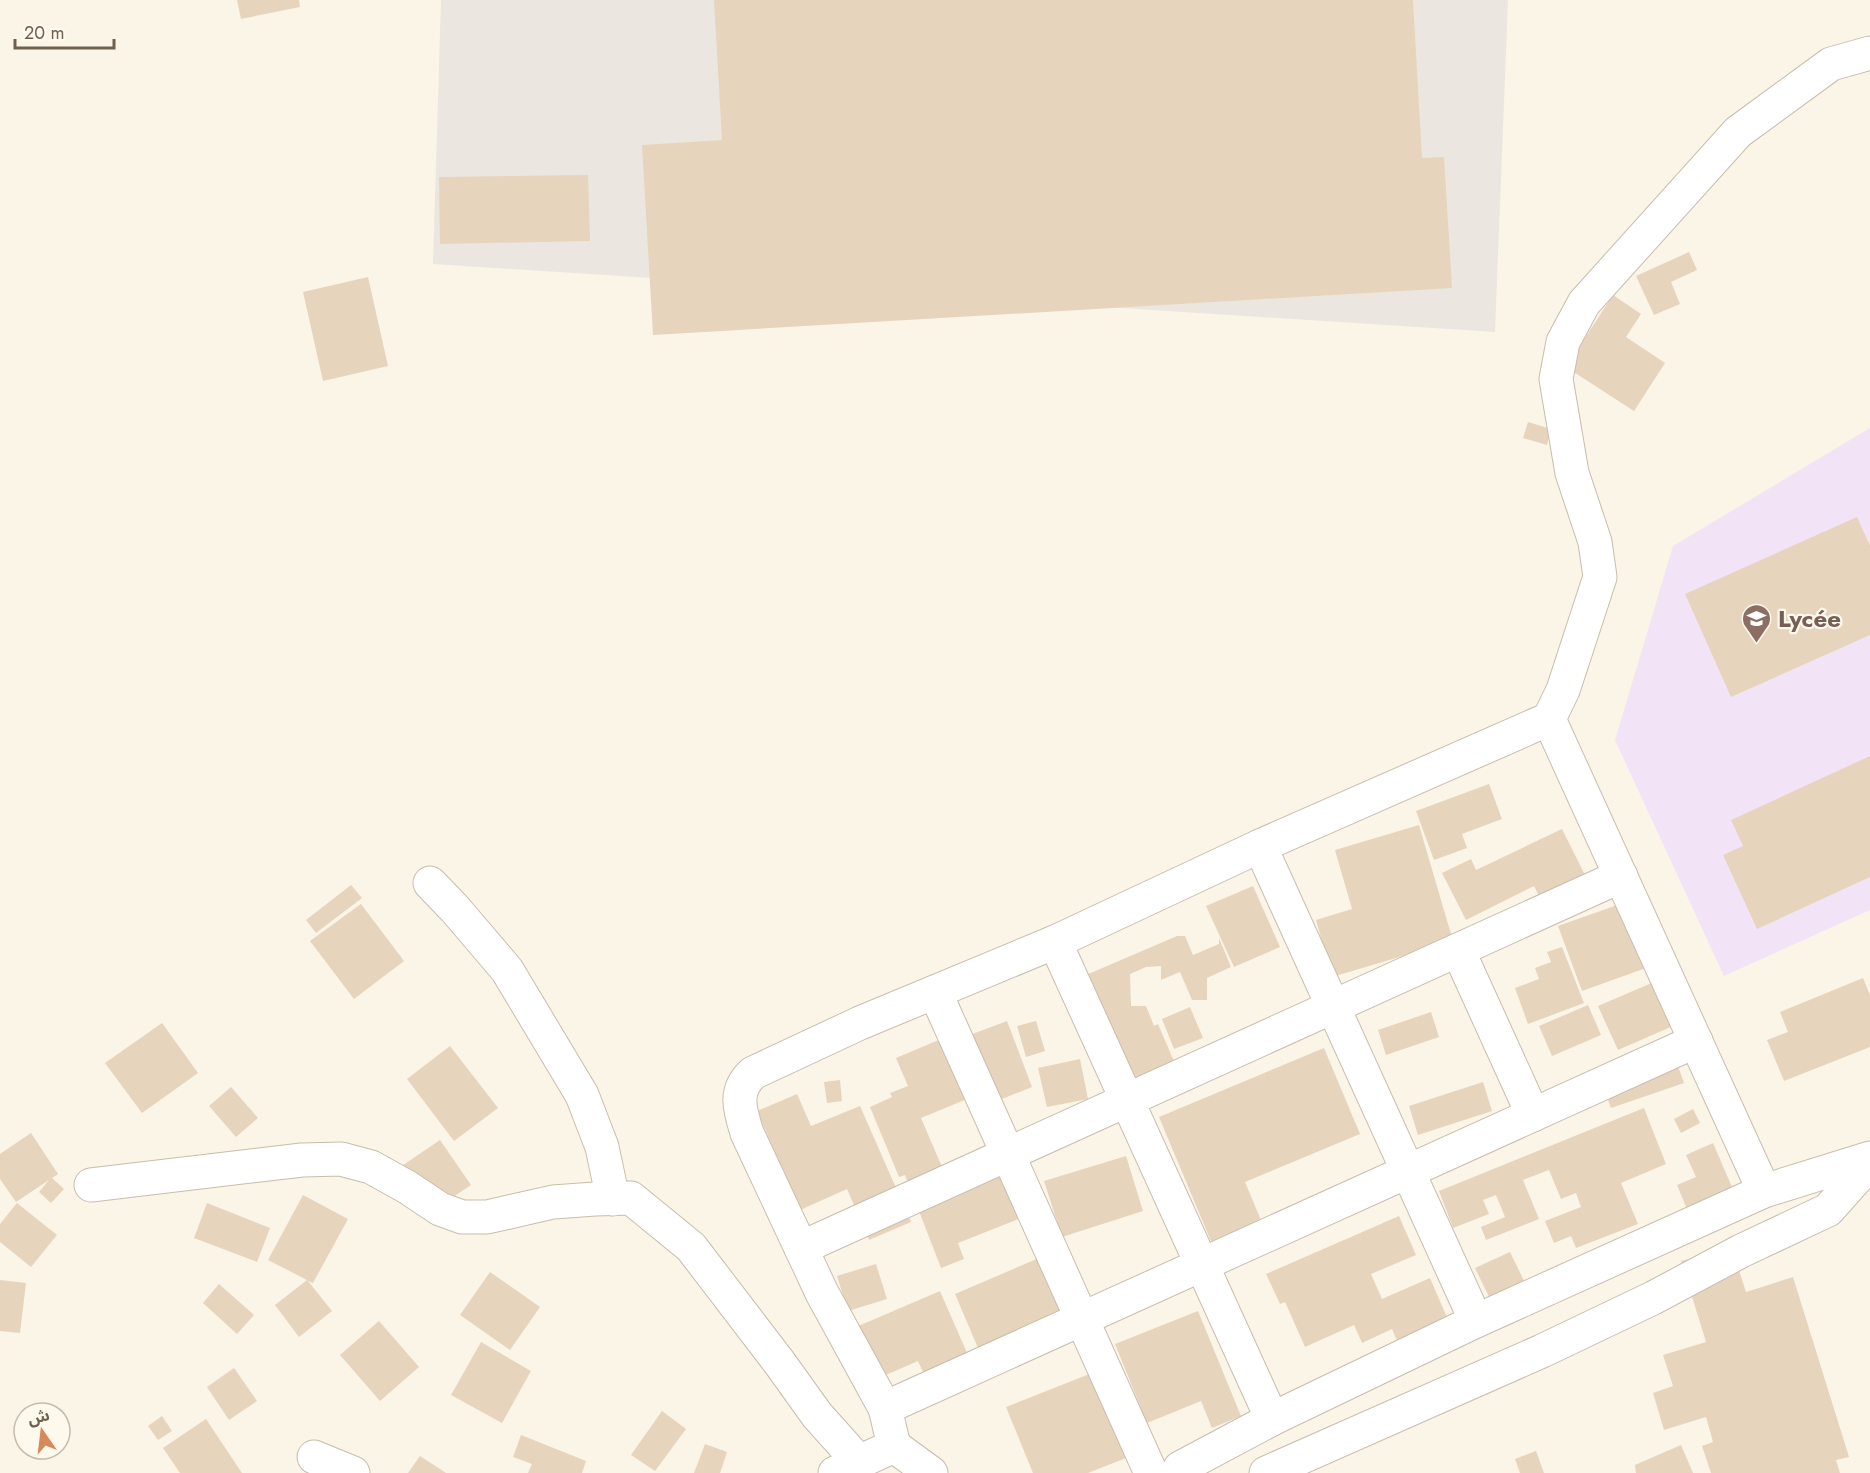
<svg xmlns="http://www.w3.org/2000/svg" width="1870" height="1473" viewBox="0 0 1870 1473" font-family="Jost,'Noto Sans Arabic',sans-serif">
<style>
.industrial{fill:#ebe7e0}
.education{fill:#f2e4f6}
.building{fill:#e7d4bd}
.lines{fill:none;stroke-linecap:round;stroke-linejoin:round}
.minor-casing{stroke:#c8bdac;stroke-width:35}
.minor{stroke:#fff;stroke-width:33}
.labels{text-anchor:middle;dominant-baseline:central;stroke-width:4.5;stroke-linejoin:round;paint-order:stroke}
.education-label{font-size:24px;font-weight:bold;fill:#785e54;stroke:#fdf9ed;text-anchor:start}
</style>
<rect width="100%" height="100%" fill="#faf5e7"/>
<!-- industrial -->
<polygon class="industrial" points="441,0 1508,0 1495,332 433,264"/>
<!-- education -->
<polygon class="education" points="1870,428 1870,910 1724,976 1615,740 1673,546"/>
<!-- building -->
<g class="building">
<polygon points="237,0 299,0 300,7 241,19"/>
<polygon points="714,0 1413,0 1422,158 1444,157 1452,288 653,335 642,145 722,140"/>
<polygon points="588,175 590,241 440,244 439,177"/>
<polygon points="1689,252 1697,270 1671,282 1680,304 1654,315 1636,276"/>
<polygon points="368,277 388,366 323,381 303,292"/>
<polygon points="1613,295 1641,314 1626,337 1665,363 1634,411 1566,367"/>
<polygon points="1528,422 1551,429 1547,445 1523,438"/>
<polygon points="1857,517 1870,546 1870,635 1731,697 1685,594"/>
<polygon points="1870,756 1870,877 1757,929 1723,855 1743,846 1731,820"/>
<polygon points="1489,784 1502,819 1462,834 1467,848 1434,860 1416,811"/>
<polygon points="1419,825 1453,941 1332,977 1316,920 1352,909 1335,850"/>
<polygon points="1562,829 1597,899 1552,922 1534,886 1466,920 1442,873 1471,859 1476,870"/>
<polygon points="351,885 362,898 316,933 306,920"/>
<polygon points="1253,886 1280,947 1234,967 1206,906"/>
<polygon points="1623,903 1646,968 1582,991 1558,926"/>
<polygon points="361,904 404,961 354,999 310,941"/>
<polygon points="1177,936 1185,936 1193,955 1219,944 1219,938 1231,967 1207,978 1207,1000 1192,1000 1180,972 1161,980 1161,966 1146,967 1130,974 1131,1006 1146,1006 1154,1026 1158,1024 1182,1080 1138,1099 1086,975"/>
<polygon points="1562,947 1584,1003 1528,1024 1515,988 1539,979 1535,968 1551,962 1547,952"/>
<polygon points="1863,978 1870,995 1870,1047 1784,1081 1767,1040 1788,1032 1780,1012"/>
<polygon points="1654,982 1673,1026 1618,1050 1598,1006"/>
<polygon points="1588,1005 1601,1035 1552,1056 1539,1026"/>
<polygon points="1190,1007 1203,1038 1174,1049 1162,1019"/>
<polygon points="1431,1012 1439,1037 1386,1055 1378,1030"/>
<polygon points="1007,1021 1032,1087 987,1105 962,1038"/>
<polygon points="1036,1021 1045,1051 1026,1057 1017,1026"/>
<polygon points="162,1023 198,1073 142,1113 105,1063"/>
<polygon points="941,1039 967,1099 921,1118 948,1181 1001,1160 1021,1218 958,1243 964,1259 941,1268 905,1175 899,1177 870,1107 892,1097 890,1093 908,1086 896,1058"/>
<polygon points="450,1046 498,1108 454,1141 407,1079"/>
<polygon points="1324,1048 1360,1134 1245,1182 1263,1225 1213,1246 1159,1117"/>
<polygon points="1674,1055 1684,1083 1611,1108 1601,1080"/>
<polygon points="1080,1059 1088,1099 1047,1107 1038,1068"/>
<polygon points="840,1080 842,1101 827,1103 824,1082"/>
<polygon points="1483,1082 1492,1111 1418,1135 1409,1106"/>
<polygon points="231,1087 258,1118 236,1137 209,1106"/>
<polygon points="797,1094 811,1126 860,1106 911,1222 869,1240 847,1189 800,1210 757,1111"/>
<polygon points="1644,1108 1666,1164 1621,1183 1638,1224 1576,1248 1571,1236 1554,1243 1545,1221 1581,1207 1576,1193 1561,1199 1549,1170 1523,1180 1539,1219 1486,1240 1481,1227 1505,1217 1496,1195 1483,1200 1489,1214 1453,1228 1439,1191"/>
<polygon points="1693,1109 1700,1123 1681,1133 1674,1119"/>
<polygon points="31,1133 58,1174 52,1178 64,1189 51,1203 39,1192 49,1180 16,1202 0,1179 0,1154"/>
<polygon points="440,1140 471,1185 426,1215 396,1170"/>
<polygon points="1713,1143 1735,1194 1689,1214 1677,1185 1696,1177 1686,1155"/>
<polygon points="1126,1156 1143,1211 1062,1237 1044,1181"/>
<polygon points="303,1195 348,1219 313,1283 308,1281 332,1311 299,1337 275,1305 307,1280 268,1260"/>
<polygon points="17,1203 57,1235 31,1267 0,1242 0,1224"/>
<polygon points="207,1203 270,1228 257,1262 194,1238"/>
<polygon points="1399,1216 1416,1255 1371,1274 1382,1299 1430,1278 1455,1336 1404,1357 1392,1329 1362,1343 1354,1325 1305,1347 1285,1302 1280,1304 1266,1274"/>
<polygon points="1510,1252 1529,1291 1494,1307 1475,1268"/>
<polygon points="1046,1255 1068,1310 978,1348 955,1294"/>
<polygon points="1700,1256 1736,1261 1746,1292 1793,1277 1849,1457 1836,1460 1840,1473 1711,1473 1702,1446 1713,1442 1706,1417 1664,1430 1653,1393 1673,1386 1663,1355 1706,1342 1681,1261"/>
<polygon points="876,1264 887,1299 848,1311 837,1276"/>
<polygon points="490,1272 540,1307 510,1350 460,1315"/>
<polygon points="0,1280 26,1283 20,1333 0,1331"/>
<polygon points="219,1284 254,1315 237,1334 203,1303"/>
<polygon points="940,1291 971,1362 927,1381 918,1361 879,1378 856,1327"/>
<polygon points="1198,1311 1241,1416 1212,1428 1201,1401 1147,1423 1115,1344"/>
<polygon points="379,1321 419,1367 380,1401 340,1355"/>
<polygon points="481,1342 531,1371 502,1423 451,1395"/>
<polygon points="234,1368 257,1401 229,1420 207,1387"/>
<polygon points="1092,1373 1126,1458 1088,1473 1033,1473 1006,1407"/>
<polygon points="662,1411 686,1429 655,1471 631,1455"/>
<polygon points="162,1416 172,1431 158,1440 148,1426"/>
<polygon points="206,1419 242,1473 180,1473 163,1448"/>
<polygon points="521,1435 586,1461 582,1473 528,1473 532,1464 513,1457"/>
<polygon points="705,1444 727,1452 720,1473 694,1473"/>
<polygon points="1681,1445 1693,1473 1636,1473 1635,1465"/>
<polygon points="1536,1451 1544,1473 1520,1473 1515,1459"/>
<polygon points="420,1456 446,1473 408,1473"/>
</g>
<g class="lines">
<defs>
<g id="minor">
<polyline points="1549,719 1764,1191"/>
<polyline points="1260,846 1476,1321"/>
<polyline points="430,883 455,909 507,970 582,1095 602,1147 613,1199"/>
<polyline points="1055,942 1272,1419"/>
<polyline points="1458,950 1533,1115"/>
<polyline points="935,992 1151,1473"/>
<polyline points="91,1185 302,1160 341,1159 371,1167 407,1187 440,1209 462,1217 487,1217 553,1202 595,1199 631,1198 691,1247 779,1362 817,1415 859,1462"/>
<polyline points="801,1248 1621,876"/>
<polyline points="885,1408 1696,1041"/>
<polyline points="894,1446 931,1473"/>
<polyline points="314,1457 353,1473"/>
<path d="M835,1473L894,1446L885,1408L822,1293L747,1133C740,1110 733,1091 753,1073L860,1023L1055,942L1260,846L1549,719L1563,690L1600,577L1595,542L1572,473L1556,379L1563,342L1584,303L1738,132L1831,64L1870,53"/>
<polyline points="1178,1473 1180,1468 1272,1419 1476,1321 1764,1191 1870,1158"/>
<polyline points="1266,1473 1542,1351 1653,1298 1741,1251 1828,1210 1870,1163"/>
</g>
</defs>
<!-- minor casing -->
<use href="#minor" class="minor-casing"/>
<!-- minor -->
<use href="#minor" class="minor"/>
</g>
<!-- icons -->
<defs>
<symbol id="school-pin" viewBox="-11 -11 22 30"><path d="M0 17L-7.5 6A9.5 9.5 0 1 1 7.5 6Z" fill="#8d6e63" stroke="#fdf9ed"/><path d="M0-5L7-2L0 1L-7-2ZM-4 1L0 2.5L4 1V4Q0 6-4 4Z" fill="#fff"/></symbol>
</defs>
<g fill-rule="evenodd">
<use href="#school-pin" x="1740" y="602" width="33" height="45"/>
</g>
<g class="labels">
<!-- education labels -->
<g class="education-label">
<text x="1778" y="618">Lycée</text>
</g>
</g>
<!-- north arrow -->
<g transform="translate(42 1431) rotate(346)"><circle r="28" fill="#fdf9ed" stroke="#c5bcad" stroke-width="1.5"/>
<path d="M0-4.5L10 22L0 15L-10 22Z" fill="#d6895a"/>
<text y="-9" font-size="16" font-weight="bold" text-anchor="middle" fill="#71604e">ش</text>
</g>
<!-- scale -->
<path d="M15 39v9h99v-9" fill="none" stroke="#71604e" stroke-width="3"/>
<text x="24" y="39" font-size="18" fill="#71604e" stroke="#fdf9ed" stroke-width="4.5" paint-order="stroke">20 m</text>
</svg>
